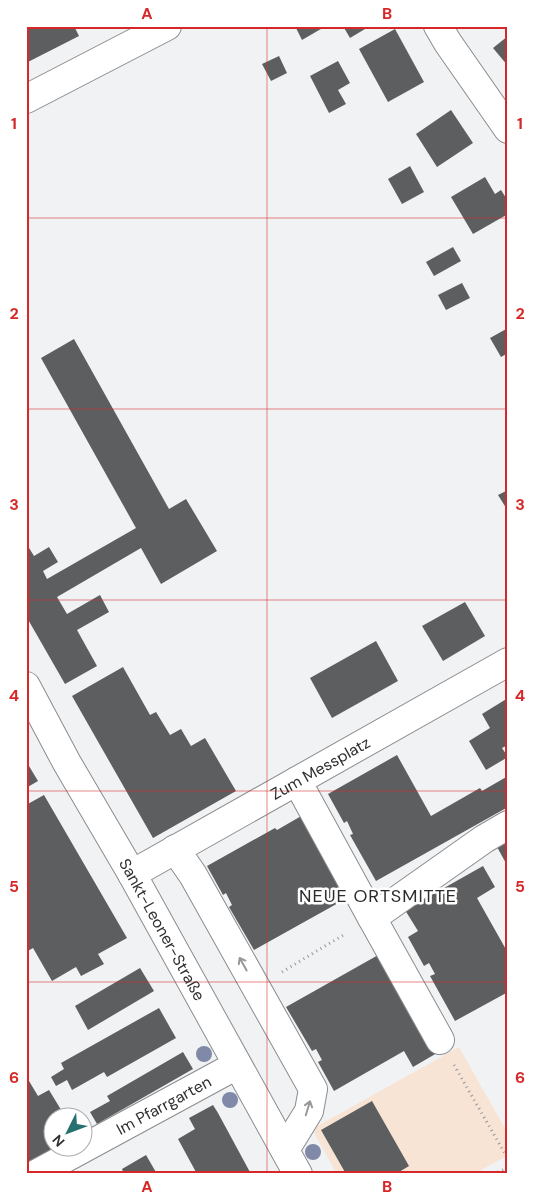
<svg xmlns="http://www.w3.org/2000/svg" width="534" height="1200" viewBox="0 0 534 1200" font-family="'DM Sans',sans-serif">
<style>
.education{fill:#f8e4d5}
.building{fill:#5d5e60}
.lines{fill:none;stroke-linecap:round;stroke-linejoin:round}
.minor-casing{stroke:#8b8c8e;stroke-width:30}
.path{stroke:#979799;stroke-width:3;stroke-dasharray:1 4;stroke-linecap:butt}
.minor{stroke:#fff;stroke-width:28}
.tree{fill:#8189a8}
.oneway{stroke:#989898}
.grid{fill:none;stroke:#d62828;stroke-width:1;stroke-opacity:0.55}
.labels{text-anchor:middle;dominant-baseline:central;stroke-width:5;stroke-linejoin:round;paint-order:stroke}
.street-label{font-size:16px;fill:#303031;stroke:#fff}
.neighbourhood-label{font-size:18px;letter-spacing:1px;fill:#2c2c2e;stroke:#fff}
.neatline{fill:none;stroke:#d62828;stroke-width:2}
.grid-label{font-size:16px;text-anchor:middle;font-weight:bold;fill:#d62828}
</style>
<rect width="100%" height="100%" fill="#f1f2f4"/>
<!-- education -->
<polygon class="education" points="459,1047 508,1134 508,1155 474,1174 337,1174 312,1129"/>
<!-- building -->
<g class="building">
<polygon points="26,26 74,26 79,36 26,63"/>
<polygon points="295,26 326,26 302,40"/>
<polygon points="343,26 370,26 350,38"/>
<polygon points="395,29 424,82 388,102 359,49"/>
<polygon points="508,36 508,66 493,48"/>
<polygon points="279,56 287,73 271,81 262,64"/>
<polygon points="338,61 350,83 338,90 346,104 329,113 310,76"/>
<polygon points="451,110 473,143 437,167 416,134"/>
<polygon points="410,166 424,192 402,204 388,179"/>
<polygon points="485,177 495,194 501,190 508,201 508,214 473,234 451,197"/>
<polygon points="453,247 461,261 434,276 426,262"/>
<polygon points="462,283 470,298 446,310 438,295"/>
<polygon points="508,328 508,353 501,357 490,338"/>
<polygon points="74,339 169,509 186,499 217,551 161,584 141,548 57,597 67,614 100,595 109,612 77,630 97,666 65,684 26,616 26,543 34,556 49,547 58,562 43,571 47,579 136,528 41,358"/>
<polygon points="508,490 508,511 498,495"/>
<polygon points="465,602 485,636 443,661 422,626"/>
<polygon points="376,641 398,681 332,718 310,678"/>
<polygon points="123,667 150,715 156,712 170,735 181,729 191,746 205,738 236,791 153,838 72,696"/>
<polygon points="508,698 508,745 502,748 508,757 486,770 469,741 490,728 482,714"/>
<polygon points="397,755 431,816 480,788 482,791 508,776 508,807 376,881 350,835 353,834 347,821 344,823 328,794"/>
<polygon points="26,761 38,781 26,788"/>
<polygon points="44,795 127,938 98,954 104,964 81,976 76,967 52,981 33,948 26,952 26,805"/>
<polygon points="303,815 349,897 254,950 229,907 232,905 226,893 223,895 207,866 275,828 277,830"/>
<polygon points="508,838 508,867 496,845"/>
<polygon points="483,866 495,887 477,898 508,953 508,992 455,1021 430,976 435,974 429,963 424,966 408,937 418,931 405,910"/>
<polygon points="380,954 437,1053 413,1067 404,1051 334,1091 318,1062 322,1060 316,1049 312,1051 286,1007"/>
<polygon points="140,968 154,991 88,1030 75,1006"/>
<polygon points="159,1008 176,1038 107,1077 104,1072 72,1090 67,1080 56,1086 51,1077 64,1069 61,1063"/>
<polygon points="183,1052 193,1069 97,1124 90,1112 110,1101 107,1096"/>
<polygon points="26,1076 38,1096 49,1090 63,1113 55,1118 52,1118 51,1120 52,1122 52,1148 56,1148 26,1164"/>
<polygon points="372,1101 409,1166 399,1172 400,1174 346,1174 321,1130"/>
<polygon points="213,1105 218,1113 251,1174 197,1174 178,1139 195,1129 189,1118"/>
<polygon points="146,1155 157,1174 124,1174 122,1169"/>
</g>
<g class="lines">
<defs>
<g id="minor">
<polyline points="438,26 448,43 508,129"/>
<polyline points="26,99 167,26"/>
<path id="s1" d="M26,686L67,763L132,874L298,1174"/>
<polyline points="297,781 372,918 484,839 508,825"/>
<polyline points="175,849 193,875 313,1089 309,1111 285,1150"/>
<path id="s2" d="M132,874L508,662"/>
<polyline points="372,918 440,1040"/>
<path id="s3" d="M36,1174L237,1065"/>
</g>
</defs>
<!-- minor casing -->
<use href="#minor" class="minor-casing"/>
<!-- path -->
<g class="path">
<polyline points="282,972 345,934"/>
<polyline points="454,1065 508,1159"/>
<polyline points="493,1174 508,1168"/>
</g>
<!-- minor -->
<use href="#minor" class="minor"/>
</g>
<!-- trees -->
<g class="tree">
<circle cx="204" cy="1054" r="8"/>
<circle cx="230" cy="1100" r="8"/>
<circle cx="313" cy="1152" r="8"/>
</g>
<!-- one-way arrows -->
<defs><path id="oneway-shaft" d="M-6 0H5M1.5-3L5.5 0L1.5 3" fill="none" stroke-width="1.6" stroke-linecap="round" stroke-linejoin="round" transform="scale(1.25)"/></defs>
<g class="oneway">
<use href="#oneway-shaft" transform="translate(243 964) rotate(-119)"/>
<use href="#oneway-shaft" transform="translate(308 1108) rotate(-73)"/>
</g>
<!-- grid -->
<path class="grid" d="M267,26V1174M26,218H508M26,409H508M26,600H508M26,791H508M26,982H508"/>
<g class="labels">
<!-- street labels -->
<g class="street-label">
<text stroke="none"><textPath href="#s2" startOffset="216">Zum Messplatz</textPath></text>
<text stroke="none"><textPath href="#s1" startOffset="279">Sankt-Leoner-Straße</textPath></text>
<text stroke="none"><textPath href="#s3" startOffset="145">Im Pfarrgarten</textPath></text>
</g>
<!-- neighbourhood labels -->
<g class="neighbourhood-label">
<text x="378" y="896">NEUE ORTSMITTE</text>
</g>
</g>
<!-- border -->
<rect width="534" height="1200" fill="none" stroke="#ffffff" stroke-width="55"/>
<!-- north arrow -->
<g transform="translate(68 1132) rotate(228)"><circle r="24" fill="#ffffff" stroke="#acacad"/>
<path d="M0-4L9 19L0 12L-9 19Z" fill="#267170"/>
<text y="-8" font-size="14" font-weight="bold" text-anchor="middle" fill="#303031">N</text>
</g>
<rect x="28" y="28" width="478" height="1144" class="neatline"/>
<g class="grid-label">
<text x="147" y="19">A</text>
<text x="387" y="19">B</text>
<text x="14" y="129">1</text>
<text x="520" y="129">1</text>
<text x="14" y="319">2</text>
<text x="520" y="319">2</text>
<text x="14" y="510">3</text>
<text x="520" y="510">3</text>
<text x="14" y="701">4</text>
<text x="520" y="701">4</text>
<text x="14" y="892">5</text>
<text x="520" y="892">5</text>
<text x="14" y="1083">6</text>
<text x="520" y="1083">6</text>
<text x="147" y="1192">A</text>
<text x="387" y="1192">B</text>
</g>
</svg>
